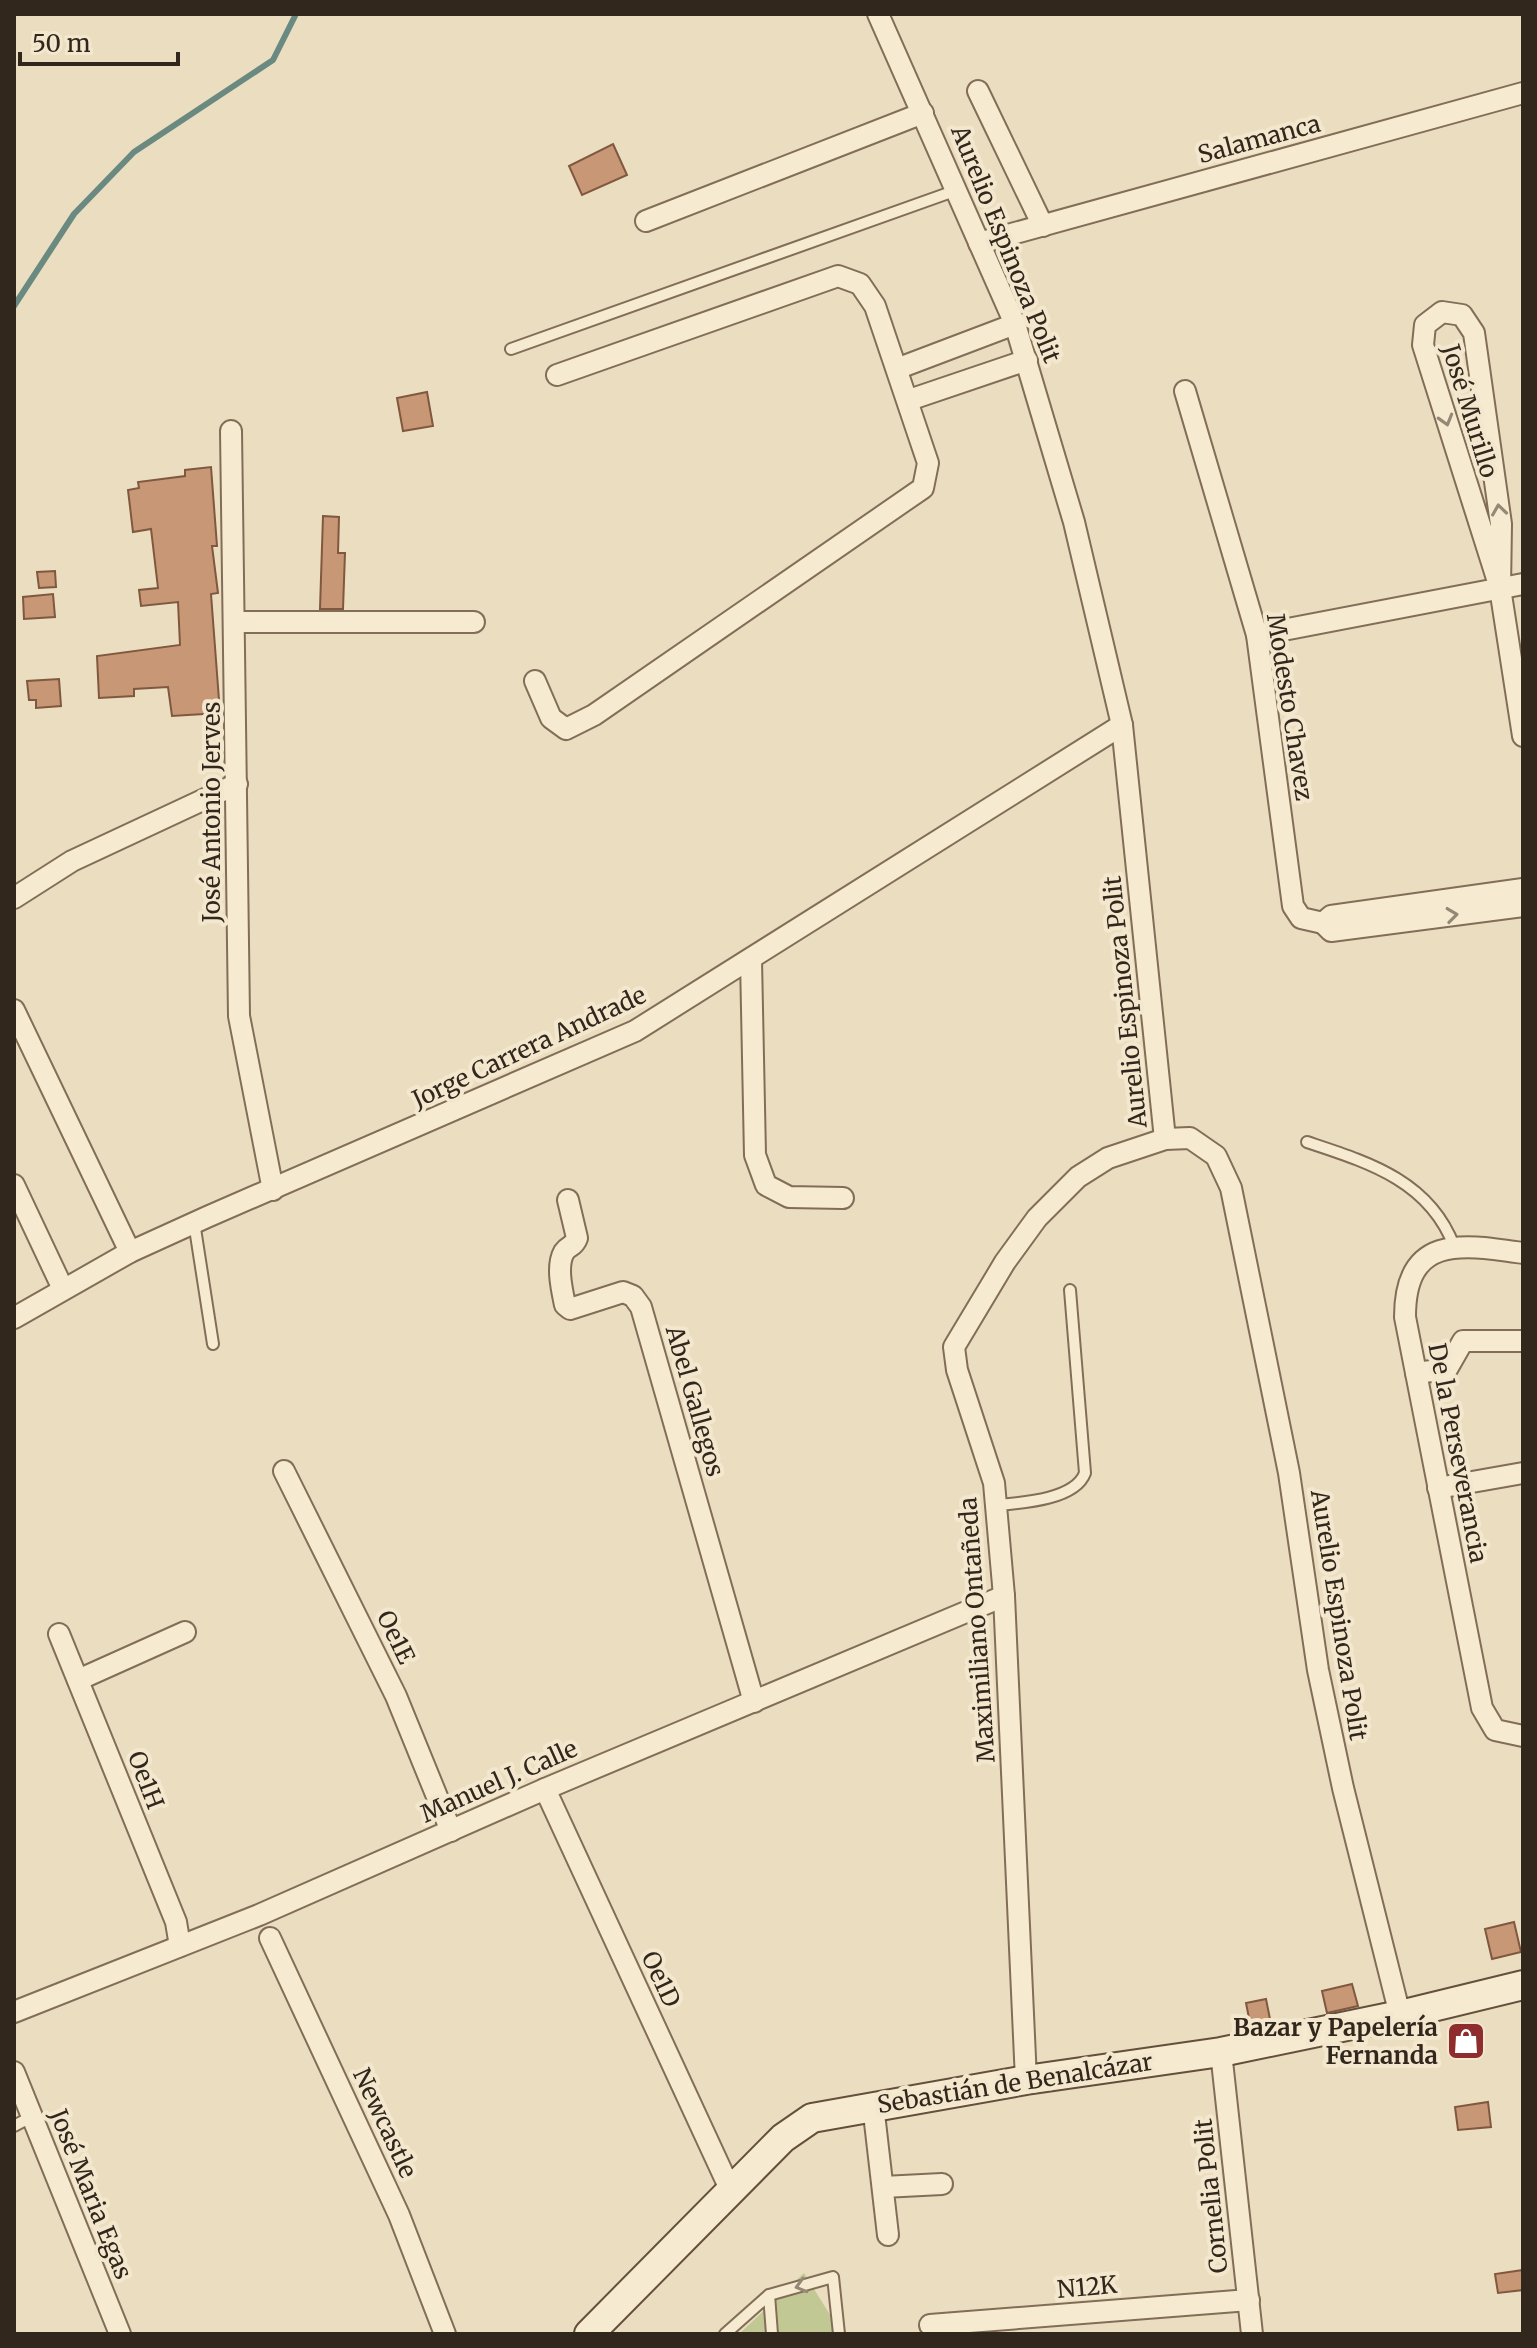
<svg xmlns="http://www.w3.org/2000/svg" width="1537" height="2348" viewBox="0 0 1537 2348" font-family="Merriweather,serif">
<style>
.green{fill:#c2c894}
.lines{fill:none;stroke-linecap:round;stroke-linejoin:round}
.stream{stroke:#6a8a81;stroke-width:6}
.building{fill:#c79776;stroke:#80583f;stroke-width:2}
.lane-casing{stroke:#826e58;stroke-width:14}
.street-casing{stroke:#826e58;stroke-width:24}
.secondary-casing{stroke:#644f3c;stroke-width:32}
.lane{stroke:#f6ebd1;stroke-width:10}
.street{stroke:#f6ebd1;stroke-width:20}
.secondary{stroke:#f6ebd1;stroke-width:28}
.oneway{stroke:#948976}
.labels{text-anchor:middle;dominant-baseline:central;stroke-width:8;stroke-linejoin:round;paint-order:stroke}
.street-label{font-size:24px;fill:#32271c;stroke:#f3e7ce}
.poi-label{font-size:24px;font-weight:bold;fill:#32271c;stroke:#f3e7ce;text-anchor:end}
</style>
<rect width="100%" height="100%" fill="#ebddbf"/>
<!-- green -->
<polygon class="green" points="804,2273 842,2334 739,2334"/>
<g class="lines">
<!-- stream -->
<polyline class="stream" points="14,306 74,214 134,152 273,60 296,14"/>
</g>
<!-- building -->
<g class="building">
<polygon points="613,144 627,175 582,195 569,166"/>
<polygon points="427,392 433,426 403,431 397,398"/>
<polygon points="211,467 217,546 212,546 218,593 211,594 220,713 172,716 168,687 134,689 134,696 99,698 97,656 180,645 178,602 141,606 139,590 158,588 151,529 133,532 128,490 139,488 138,482 185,476 185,470"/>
<polygon points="323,516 339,517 338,553 345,553 343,609 320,609"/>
<polygon points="55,571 56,587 39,588 37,572"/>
<polygon points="53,594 55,617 24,619 23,597"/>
<polygon points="59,679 61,706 36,708 36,700 29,700 27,681"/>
<polygon points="1514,1922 1521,1952 1492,1959 1485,1929"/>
<polygon points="1352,1984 1358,2006 1327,2013 1322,1991"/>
<polygon points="1266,1999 1271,2024 1251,2028 1246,2003"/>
<polygon points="1473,2026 1479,2051 1459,2056 1454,2031"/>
<polygon points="1488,2102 1491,2127 1458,2130 1455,2107"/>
<polygon points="1523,2270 1523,2290 1498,2293 1495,2274"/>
</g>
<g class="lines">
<defs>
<g id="lane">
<polyline points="511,349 957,190"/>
<path d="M1307,1142C1367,1162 1429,1180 1454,1246"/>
<polyline points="194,1222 213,1344"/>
<path d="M996,1505C1021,1503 1075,1500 1085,1473L1070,1290"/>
<polyline points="14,2126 31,2117"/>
<polyline points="769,2295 772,2334"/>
<polyline points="725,2334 769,2295 833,2277 839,2334"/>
</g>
<g id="street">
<polyline points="878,14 1015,324 1074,522 1122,725 1165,1139"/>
<polyline points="978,91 1043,226"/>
<polyline points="646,221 923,113"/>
<polyline points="979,243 1523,93"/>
<polyline points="899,368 1015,324"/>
<polyline points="1185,391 1257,635 1293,906 1301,918 1323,923"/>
<polyline points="909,400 1027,360"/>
<polyline points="231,431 239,1016 273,1190"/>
<polyline points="1500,588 1423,345 1425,325 1442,312 1462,315 1474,333 1501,524 1500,588 1523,736"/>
<polyline points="235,622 474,622"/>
<polyline points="1257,635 1523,584"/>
<polyline points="535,681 551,718 566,729 594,715 923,488 928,463 875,306 860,284 838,276 557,375"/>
<polyline points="14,898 72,861 237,784"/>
<polyline points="1323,923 1331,931 1523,906"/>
<polyline points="1323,923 1331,916 1523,889"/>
<polyline points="751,960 755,1155 766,1185 789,1197 843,1198"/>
<polyline points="14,1010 130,1252"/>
<polyline points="14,1185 63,1289"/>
<path d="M568,1200L577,1238C574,1247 569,1245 564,1252C556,1266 562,1290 565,1305L570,1309L623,1292L633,1296L641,1307L754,1702"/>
<path d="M1523,1253C1462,1244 1405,1234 1405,1317L1482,1708L1495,1730L1523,1736"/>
<polyline points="14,1318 130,1252 207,1217 635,1031 1122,725"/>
<polyline points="1416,1373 1447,1369 1463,1341 1523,1341"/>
<polyline points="284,1471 396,1696 451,1831"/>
<polyline points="1438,1488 1523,1473"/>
<polyline points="59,1634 176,1922 180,1946"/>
<polyline points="78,1680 185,1632"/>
<polyline points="545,1789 730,2189"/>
<polyline points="270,1938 399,2215 445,2334"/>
<polyline points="14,2012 259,1915 545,1789 1004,1596"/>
<polyline points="1221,2052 1252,2334"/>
<polyline points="14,2072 120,2334"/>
<polyline points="1026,2080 1004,1596 994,1483 957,1370 954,1347 1005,1262 1037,1218 1078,1177 1108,1158 1165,1139 1190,1138 1216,1156 1231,1188 1289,1473 1318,1670 1343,1788 1400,2015"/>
<polyline points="873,2105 888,2235"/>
<polyline points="883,2187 942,2184"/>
<polyline points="930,2325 1249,2300"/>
</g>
<polyline id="secondary" points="589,2334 783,2138 812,2118 1026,2080 1221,2052 1400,2015 1523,1985"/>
</defs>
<!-- lane casing -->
<use href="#lane" class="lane-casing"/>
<!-- street casing -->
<use href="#street" class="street-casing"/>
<!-- secondary casing -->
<use href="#secondary" class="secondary-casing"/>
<!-- lane -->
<use href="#lane" class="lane"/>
<!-- street -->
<use href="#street" class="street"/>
<!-- secondary -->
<use href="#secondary" class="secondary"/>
</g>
<!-- one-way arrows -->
<defs><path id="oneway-chevron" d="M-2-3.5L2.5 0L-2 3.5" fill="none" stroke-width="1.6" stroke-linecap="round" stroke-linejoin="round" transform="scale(2)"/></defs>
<g class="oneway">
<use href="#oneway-chevron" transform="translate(1446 420) rotate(74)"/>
<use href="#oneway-chevron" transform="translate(1499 510) rotate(-98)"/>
<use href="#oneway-chevron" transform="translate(1452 915) rotate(-7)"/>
<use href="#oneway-chevron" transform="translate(801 2286) rotate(164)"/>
</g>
<!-- icons -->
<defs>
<symbol id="shop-square" viewBox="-11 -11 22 22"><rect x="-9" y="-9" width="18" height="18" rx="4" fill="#8e2c2e" stroke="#f3e7ce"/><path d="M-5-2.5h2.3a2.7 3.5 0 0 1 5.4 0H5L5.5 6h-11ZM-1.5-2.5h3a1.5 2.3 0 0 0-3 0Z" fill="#fff"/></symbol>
</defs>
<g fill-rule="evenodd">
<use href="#shop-square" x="1444" y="2019" width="44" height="44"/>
</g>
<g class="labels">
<!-- street labels -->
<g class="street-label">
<text transform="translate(1259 139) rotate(-15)">Salamanca</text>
<text transform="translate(1006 244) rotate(68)">Aurelio Espinoza Polit</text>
<text transform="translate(1470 411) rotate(73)">José Murillo</text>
<text transform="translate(1290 707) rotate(81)">Modesto Chavez</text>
<text transform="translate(211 812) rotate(-90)">José Antonio Jerves</text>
<text transform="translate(1125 1002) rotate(-96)">Aurelio Espinoza Polit</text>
<text transform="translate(529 1047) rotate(-25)">Jorge Carrera Andrade</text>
<text transform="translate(695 1401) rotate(74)">Abel Gallegos</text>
<text transform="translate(1458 1453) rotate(79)">De la Perseverancia</text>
<text transform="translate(1339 1615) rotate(81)">Aurelio Espinoza Polit</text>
<text transform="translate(977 1630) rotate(-94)">Maximiliano Ontañeda</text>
<text transform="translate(396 1637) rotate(64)">Oe1E</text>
<text transform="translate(146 1780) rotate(69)">Oe1H</text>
<text transform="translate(499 1781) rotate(-24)">Manuel J. Calle</text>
<text transform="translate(661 1979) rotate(65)">Oe1D</text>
<text transform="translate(1015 2083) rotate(-9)">Sebastián de Benalcázar</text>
<text transform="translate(385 2123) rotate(65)">Newcastle</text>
<text transform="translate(91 2194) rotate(68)">José Maria Egas</text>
<text transform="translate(1211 2196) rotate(-96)">Cornelia Polit</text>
<text transform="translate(1087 2287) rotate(-5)">N12K</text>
</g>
<!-- poi labels -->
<g class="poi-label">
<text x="1438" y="2027">Bazar y Papelería<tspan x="1438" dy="28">Fernanda</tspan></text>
</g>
</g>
<!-- border -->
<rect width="1537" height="2348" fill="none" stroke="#32271c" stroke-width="32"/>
<!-- scale -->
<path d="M20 52v12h158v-12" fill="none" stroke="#32271c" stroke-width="4"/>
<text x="32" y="52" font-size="24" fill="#32271c" stroke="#f3e7ce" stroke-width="6" paint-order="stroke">50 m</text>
</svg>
